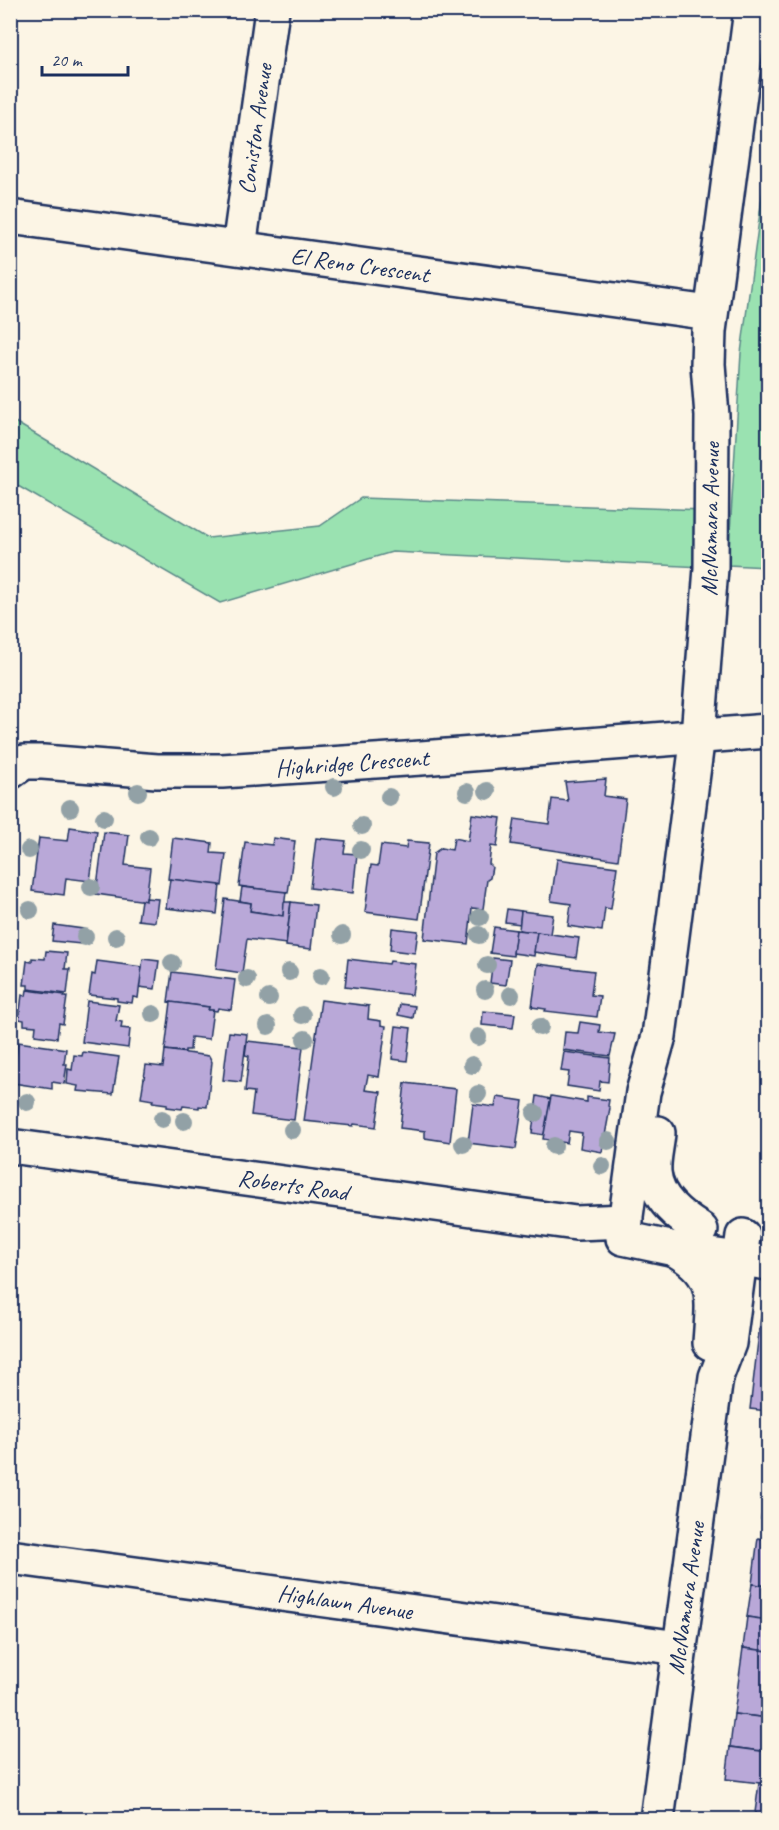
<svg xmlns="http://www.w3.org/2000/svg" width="779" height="1830" viewBox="0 0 779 1830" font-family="Caveat,sans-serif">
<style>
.green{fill:#9ae2b1;stroke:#5a8888;stroke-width:1.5}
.building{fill:#b9a8d8;stroke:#1b2f5e;stroke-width:1.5}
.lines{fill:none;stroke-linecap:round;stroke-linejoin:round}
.street-casing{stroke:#1b2f5e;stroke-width:38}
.secondary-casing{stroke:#1b2f5e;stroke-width:38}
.street{stroke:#fcf5e5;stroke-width:33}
.secondary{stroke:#fcf5e5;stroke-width:33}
.tree{fill:#92a1a6}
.labels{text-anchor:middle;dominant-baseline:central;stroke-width:5;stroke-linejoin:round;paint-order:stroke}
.street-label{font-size:24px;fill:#1b2f5e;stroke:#fcf5e5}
</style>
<rect width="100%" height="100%" fill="#fcf5e5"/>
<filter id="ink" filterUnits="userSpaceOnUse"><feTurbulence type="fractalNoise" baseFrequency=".0167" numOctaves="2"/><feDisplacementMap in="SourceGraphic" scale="12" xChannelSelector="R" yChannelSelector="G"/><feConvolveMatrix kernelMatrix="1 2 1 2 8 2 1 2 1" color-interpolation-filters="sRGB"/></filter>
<g filter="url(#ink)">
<!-- green -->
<g class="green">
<polygon points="768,153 768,567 728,565 741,353"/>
<polygon points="10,419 208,538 320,526 361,498 705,510 703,567 392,552 220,603 11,482"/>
</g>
<!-- building -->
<g class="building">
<polygon points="606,779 604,796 626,799 618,860 511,844 515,819 549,824 552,799 568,801 565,782"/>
<polygon points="472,814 501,818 497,847 491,846 489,864 492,867 490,878 487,880 483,909 472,908 468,944 424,939 434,853 441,848 452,850 454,838 468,841"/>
<polygon points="70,827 97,831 90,881 66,878 64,895 32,891 39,838 68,841"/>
<polygon points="104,832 129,835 125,865 150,868 146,901 96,894"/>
<polygon points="173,838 212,843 211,853 226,854 222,886 168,879"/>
<polygon points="273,838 295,841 288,893 239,886 245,842 272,845"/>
<polygon points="316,838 346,841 344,853 357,854 353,893 310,888"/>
<polygon points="407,841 429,843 419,919 365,912 371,865 378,866 381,845 406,848"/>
<polygon points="557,859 617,867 611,909 605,908 602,931 568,926 571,904 551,901"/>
<polygon points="170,879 220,885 217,914 166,908"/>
<polygon points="242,887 286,892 283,916 250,911 251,903 240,901"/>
<polygon points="146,898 158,899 155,922 138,920 141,900 146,901"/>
<polygon points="225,899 251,903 250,911 283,916 284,902 291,902 286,944 247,939 242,973 216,969"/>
<polygon points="291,902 316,905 311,949 286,946"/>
<polygon points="507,909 521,911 520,924 505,922"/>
<polygon points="521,911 553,915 550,934 519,930"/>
<polygon points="54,925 83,929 81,944 52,941"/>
<polygon points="494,927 516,930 513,956 490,953"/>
<polygon points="392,928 418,931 415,953 390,950"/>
<polygon points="516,930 537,932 534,956 513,953"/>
<polygon points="537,932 579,938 576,958 534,952"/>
<polygon points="46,951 67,953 65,969 70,969 67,994 28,989 28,985 24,985 27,961 32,962 32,958 45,959"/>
<polygon points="493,958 510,960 506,985 490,983"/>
<polygon points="143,959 159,961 155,989 139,987"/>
<polygon points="348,959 389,964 390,961 416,964 412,995 345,987"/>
<polygon points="97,961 142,967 138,998 133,997 132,1003 117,1001 117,998 89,995 92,974 95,975"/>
<polygon points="538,964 594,971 591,995 600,996 597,1017 545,1011 546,1009 532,1007"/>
<polygon points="172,972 235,980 231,1010 218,1008 217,1011 208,1010 209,1007 168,1002"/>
<polygon points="27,990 65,995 64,997 67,997 63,1024 59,1023 57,1038 35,1035 36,1026 24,1025 24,1020 19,1019 22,995 26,996"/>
<polygon points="321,1000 369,1006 368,1019 381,1021 381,1025 386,1026 379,1077 368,1075 365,1090 381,1092 376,1127 354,1124 353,1126 304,1121"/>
<polygon points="87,1001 119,1005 116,1021 122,1022 121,1028 130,1029 128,1048 82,1042"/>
<polygon points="171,1002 209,1007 208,1010 213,1010 209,1039 191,1037 190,1050 185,1050 185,1052 165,1050"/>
<polygon points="400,1004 415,1006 413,1018 398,1015"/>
<polygon points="483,1011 515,1014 513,1028 482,1025"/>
<polygon points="580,1022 600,1025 599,1032 615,1034 610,1056 563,1050 565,1032 578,1033"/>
<polygon points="396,1026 411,1028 407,1061 392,1059"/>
<polygon points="229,1032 247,1034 241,1082 223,1080"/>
<polygon points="247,1041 303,1047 294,1120 251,1115 254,1092 245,1091 249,1056 245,1055"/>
<polygon points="18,1042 66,1049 64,1064 67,1064 64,1084 52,1082 52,1089 13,1083"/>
<polygon points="165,1050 209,1056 212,1062 207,1107 199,1106 199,1108 183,1106 182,1109 167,1107 167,1104 152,1102 153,1100 141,1098 146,1065 163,1067"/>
<polygon points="83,1052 119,1057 113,1094 77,1091 78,1086 67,1084 68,1069 72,1070 74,1055 82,1056"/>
<polygon points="564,1052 610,1058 608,1082 600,1081 599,1091 567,1086 569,1072 561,1071"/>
<polygon points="405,1083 456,1089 450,1142 425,1138 425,1131 400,1128"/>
<polygon points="537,1096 551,1099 544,1135 532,1133"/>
<polygon points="551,1096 587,1102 587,1097 609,1100 608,1106 610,1108 602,1152 580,1148 582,1133 569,1131 567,1143 543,1139"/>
<polygon points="497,1097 523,1101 516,1149 468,1143 473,1104 495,1107"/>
<polygon points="762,1307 768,1308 768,1411 750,1409"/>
<polygon points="768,1463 768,1520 761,1519"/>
<polygon points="758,1538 768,1540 768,1586 752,1584"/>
<polygon points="752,1584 768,1586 768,1620 747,1617"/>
<polygon points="747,1617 768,1620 768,1651 743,1648"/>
<polygon points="743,1648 768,1651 768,1718 734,1714"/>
<polygon points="734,1714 768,1718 768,1752 730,1747"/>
<polygon points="730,1747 768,1752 768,1784 726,1779"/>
<polygon points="759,1783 768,1784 768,1820 754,1820"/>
</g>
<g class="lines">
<defs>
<g id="street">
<polyline points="10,217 710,313"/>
<polyline points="239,248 272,10"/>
<polyline points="10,772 24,762 43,762 157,771 222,771 421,758 768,731"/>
<polyline points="10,1146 576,1223 626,1221"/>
<polyline points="10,1557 679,1648"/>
</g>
<g id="secondary">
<polyline points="751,10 709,331 708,364 712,416 711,568 698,735 659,1036 643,1092 623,1238 689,1252 768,1263"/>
<path d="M658,1133C657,1146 653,1159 654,1172C656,1199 680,1217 701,1230"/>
<path d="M674,1249C719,1274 713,1297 710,1343"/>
<polyline points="657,1820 716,1377 729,1343 743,1236"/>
</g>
</defs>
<!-- street casing -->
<use href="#street" class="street-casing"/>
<!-- secondary casing -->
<use href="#secondary" class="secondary-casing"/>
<!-- street -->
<use href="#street" class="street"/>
<!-- secondary -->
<use href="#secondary" class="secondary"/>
</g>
<!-- trees -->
<g class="tree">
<circle cx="334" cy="787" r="9"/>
<circle cx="487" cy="791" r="9"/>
<circle cx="138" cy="792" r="9"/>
<circle cx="467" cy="792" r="9"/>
<circle cx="389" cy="797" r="9"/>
<circle cx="70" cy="808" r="9"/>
<circle cx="104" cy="818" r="9"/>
<circle cx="362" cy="826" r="9"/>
<circle cx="149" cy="837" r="9"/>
<circle cx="29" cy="850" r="9"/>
<circle cx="361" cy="850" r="9"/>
<circle cx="91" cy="887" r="9"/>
<circle cx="30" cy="910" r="9"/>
<circle cx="480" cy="917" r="9"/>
<circle cx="342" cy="935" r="9"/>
<circle cx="479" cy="935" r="9"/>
<circle cx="85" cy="937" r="9"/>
<circle cx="116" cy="937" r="9"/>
<circle cx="172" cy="963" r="9"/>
<circle cx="487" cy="965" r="9"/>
<circle cx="289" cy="972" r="9"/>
<circle cx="321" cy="976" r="9"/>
<circle cx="247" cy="979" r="9"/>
<circle cx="485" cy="990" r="9"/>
<circle cx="511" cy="995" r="9"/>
<circle cx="269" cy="998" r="9"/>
<circle cx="153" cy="1014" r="9"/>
<circle cx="302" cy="1015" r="9"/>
<circle cx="268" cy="1026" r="9"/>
<circle cx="540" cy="1027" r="9"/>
<circle cx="478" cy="1037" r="9"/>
<circle cx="305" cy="1039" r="9"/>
<circle cx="472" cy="1065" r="9"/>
<circle cx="478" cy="1094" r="9"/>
<circle cx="27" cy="1102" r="9"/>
<circle cx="535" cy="1113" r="9"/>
<circle cx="162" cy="1119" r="9"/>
<circle cx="184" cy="1121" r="9"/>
<circle cx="292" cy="1130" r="9"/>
<circle cx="608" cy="1141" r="9"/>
<circle cx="463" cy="1144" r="9"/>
<circle cx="554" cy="1146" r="9"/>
<circle cx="602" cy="1166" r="9"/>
</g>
</g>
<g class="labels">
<!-- street labels -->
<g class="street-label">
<text transform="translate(255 129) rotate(-82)">Coniston Avenue</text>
<text transform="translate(360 265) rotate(8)">El Reno Crescent</text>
<text transform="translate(710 519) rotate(-89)">McNamara Avenue</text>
<text transform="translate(352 763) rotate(-4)">Highridge Crescent</text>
<text transform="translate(293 1185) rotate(8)">Roberts Road</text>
<text transform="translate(686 1598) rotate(-82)">McNamara Avenue</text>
<text transform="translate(345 1602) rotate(8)">Highlawn Avenue</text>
</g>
</g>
<!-- margin -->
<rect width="779" height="1830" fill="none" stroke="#fcf5e5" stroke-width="36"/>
<rect x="18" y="18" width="743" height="1794" fill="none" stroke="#1b2f5e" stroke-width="2" filter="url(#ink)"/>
<!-- scale -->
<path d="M42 66v9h86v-9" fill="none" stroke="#1b2f5e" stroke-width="3"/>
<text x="51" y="66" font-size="18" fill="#1b2f5e" stroke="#fcf5e5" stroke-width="4.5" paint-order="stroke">20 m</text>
</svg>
